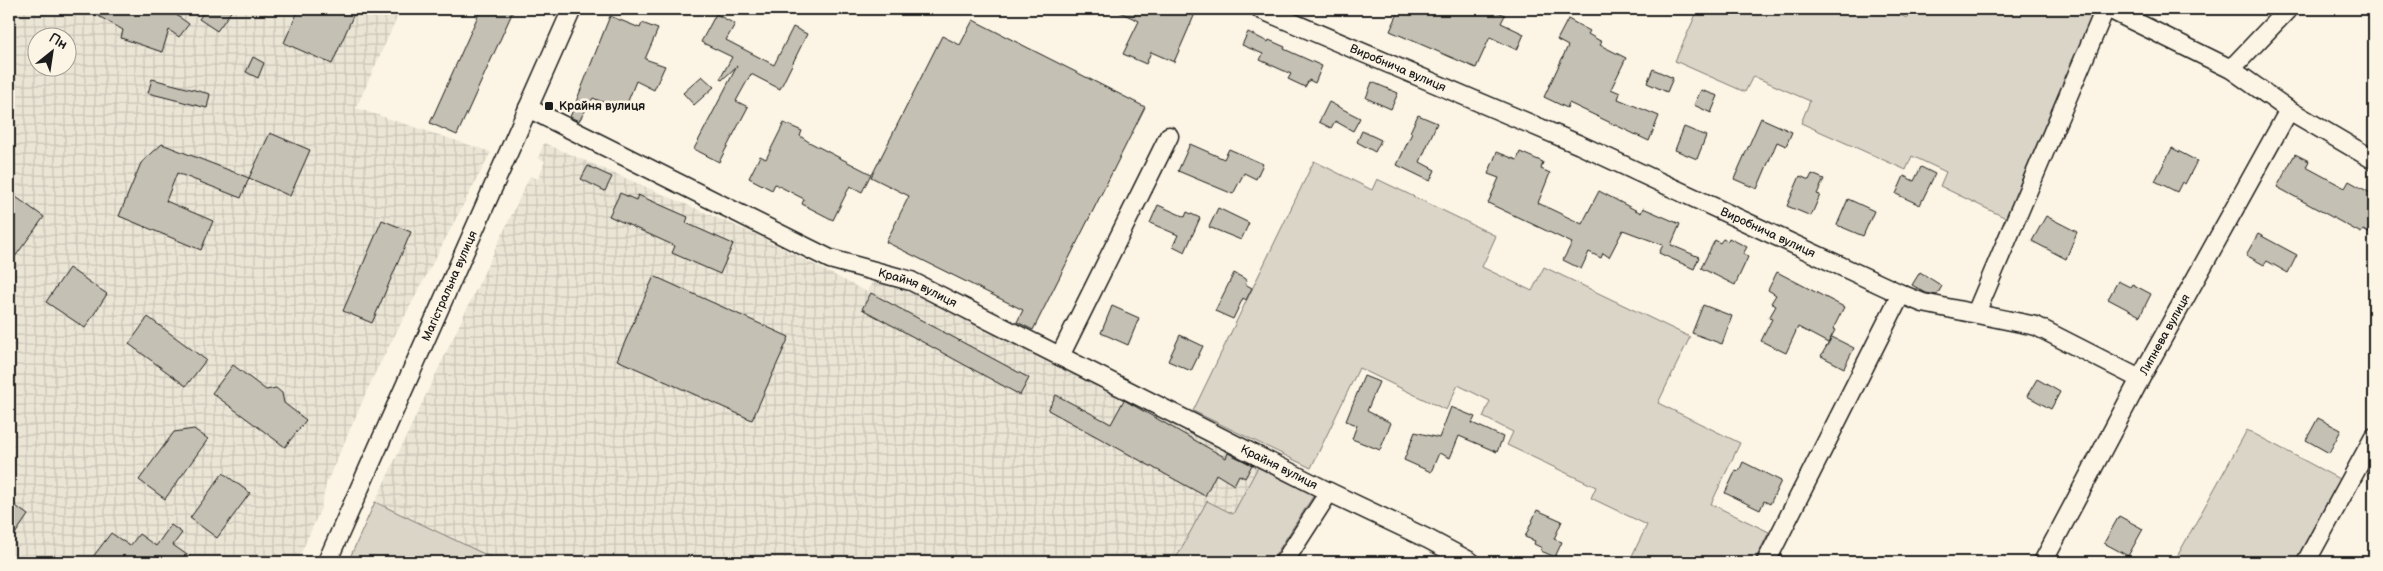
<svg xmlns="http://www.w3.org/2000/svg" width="2383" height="571" viewBox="0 0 2383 571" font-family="'Balsamiq Sans',sans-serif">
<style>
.industrial{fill:url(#industrial-grid);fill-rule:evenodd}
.garden{fill:#dbd5c8;stroke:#7c7872}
.building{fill:#c4c0b3;stroke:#1c1c1c}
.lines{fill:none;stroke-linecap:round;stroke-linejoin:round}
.minor-casing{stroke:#1c1c1c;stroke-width:21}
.minor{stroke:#fcf5e5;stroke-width:18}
.poi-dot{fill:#1c1c1c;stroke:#fcf5e5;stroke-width:2}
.labels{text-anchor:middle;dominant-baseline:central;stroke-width:5;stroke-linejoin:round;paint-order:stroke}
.street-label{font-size:12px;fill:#1c1c1c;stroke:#fcf5e5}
.poi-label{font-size:12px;font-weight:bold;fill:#1c1c1c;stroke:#fcf5e5;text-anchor:start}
</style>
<defs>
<pattern id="industrial-grid" width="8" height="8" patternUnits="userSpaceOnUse" patternTransform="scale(1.25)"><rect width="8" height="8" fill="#ebe5d6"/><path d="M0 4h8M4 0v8" fill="none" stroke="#c9c4b7"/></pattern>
</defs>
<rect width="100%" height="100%" fill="#fcf5e5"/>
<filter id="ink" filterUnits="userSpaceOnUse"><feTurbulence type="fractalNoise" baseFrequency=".02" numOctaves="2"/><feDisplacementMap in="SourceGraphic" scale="10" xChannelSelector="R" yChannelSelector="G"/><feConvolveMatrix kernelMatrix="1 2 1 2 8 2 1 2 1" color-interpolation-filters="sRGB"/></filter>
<g filter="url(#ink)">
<!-- industrial -->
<g class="industrial">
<path d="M9,9H26L64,16L70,9H401L356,108L491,152L375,373L326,484L321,508L297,562H9ZM38,38H68V68H38Z"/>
<polygon points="544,143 757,235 867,292 874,278 907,289 1258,467 1233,514 1207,501 1174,562 501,562 375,502 530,176 538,179 545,161 538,158"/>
</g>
<!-- garden -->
<g class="garden">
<polygon points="1691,9 1886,9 1907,18 1911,9 2091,9 2095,11 2006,218 1940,186 1946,172 1912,156 1906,170 1801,123 1810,101 1753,76 1745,92 1675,61 1697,12"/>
<polygon points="1314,161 1372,190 1377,179 1496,236 1482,267 1532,291 1544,267 1690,337 1658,403 1740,443 1711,504 1769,532 1754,562 1629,562 1647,525 1591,498 1596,487 1507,445 1513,432 1483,417 1490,401 1458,385 1446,410 1359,368 1311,468 1193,411"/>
<polygon points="2247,430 2341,480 2296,562 2174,562"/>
<polygon points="1258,467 1314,495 1271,562 1174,562 1207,501 1233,514"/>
<polygon points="375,502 501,562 348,562"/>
</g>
<!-- building -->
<g class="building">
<polygon points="86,9 168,9 189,24 179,37 169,30 162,52 121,38 123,30"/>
<polygon points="206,9 233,9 217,31 199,19"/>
<polygon points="299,9 356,9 332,64 284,43"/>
<polygon points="481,9 514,9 457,135 430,123"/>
<polygon points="1113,9 1197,9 1174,62 1151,52 1146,64 1123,54 1139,21"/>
<polygon points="1400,9 1491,9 1505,15 1501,23 1524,34 1517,50 1490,37 1476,68 1390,31"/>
<polygon points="716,14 735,24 726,40 774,65 793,27 807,34 780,89 751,74 736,101 748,107 719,162 694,149 737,66 722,80 720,79 732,57 701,42"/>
<polygon points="610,16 640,28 642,23 658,29 645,59 665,66 654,90 636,81 624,111 593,98 579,121 570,117"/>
<polygon points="1568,19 1590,31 1588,34 1602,42 1600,45 1626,58 1611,89 1620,93 1618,99 1659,116 1649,141 1569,103 1567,108 1544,97 1568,46 1557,40"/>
<polygon points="973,20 1145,107 1033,330 1017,322 1023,310 886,242 909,196 871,177 942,36 960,45"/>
<polygon points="1248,32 1268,42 1269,40 1285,47 1284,49 1322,66 1315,83 1309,80 1305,87 1288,79 1291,74 1260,60 1263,54 1242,45"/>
<polygon points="253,57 264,63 258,78 246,72"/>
<polygon points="1653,69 1673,78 1667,92 1647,83"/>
<polygon points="702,76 714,87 694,105 683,93"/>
<polygon points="152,79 210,94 207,108 148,93"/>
<polygon points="1372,82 1398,93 1391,109 1366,98"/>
<polygon points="1701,90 1718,96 1711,113 1694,105"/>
<polygon points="1329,102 1360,118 1353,131 1335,121 1331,128 1319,122"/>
<polygon points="1418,115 1437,123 1420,162 1435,170 1430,181 1397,165 1412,133 1410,132"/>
<polygon points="1761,118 1792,132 1786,146 1777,142 1757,189 1734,179"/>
<polygon points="784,123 802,131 800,136 809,142 871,174 862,192 850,186 833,220 802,204 804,199 775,184 772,190 749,178 760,156 766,159"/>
<polygon points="1684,127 1706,136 1697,159 1675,150"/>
<polygon points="1362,131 1381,140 1375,152 1357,142"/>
<polygon points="270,133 310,150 290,196 249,178"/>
<polygon points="162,144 249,178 241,198 177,173 166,201 213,221 201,250 119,216 141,163"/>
<polygon points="1190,144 1224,159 1229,149 1263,164 1256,179 1244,173 1233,194 1178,171"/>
<polygon points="2172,148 2197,161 2185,184 2182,182 2177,192 2155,181"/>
<polygon points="1497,152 1517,160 1520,152 1543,162 1541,169 1550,173 1538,203 1582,224 1599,191 1641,213 1643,208 1680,224 1671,245 1699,257 1694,269 1659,253 1663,245 1623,230 1609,257 1603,253 1601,258 1589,252 1581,269 1563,260 1572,243 1488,203 1499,178 1488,174"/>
<polygon points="2295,154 2309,161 2306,167 2345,188 2349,181 2374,195 2374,222 2369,233 2363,230 2361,233 2277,187"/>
<polygon points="588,166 612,177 605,191 581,179"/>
<polygon points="1921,167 1935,174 1920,205 1896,194 1904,176 1914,181"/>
<polygon points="1812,174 1824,179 1817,194 1820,195 1811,216 1787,206 1800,176 1809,180"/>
<polygon points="9,192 44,217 9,265"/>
<polygon points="620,193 636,200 638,195 688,217 686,223 733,244 720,274 672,253 675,246 609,216"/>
<polygon points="1848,199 1874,211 1863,236 1837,225"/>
<polygon points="1158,205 1185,217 1187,212 1200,218 1185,252 1173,246 1178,235 1150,223"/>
<polygon points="1218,208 1249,223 1241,240 1209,227"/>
<polygon points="2046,216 2077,232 2066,259 2032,241"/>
<polygon points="382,220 411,232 372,323 343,311"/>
<polygon points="2258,234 2297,255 2288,273 2267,261 2264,265 2246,255"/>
<polygon points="1729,238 1747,247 1743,254 1748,257 1735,285 1701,268 1715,240 1720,243 1723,239 1728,241"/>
<polygon points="69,268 107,294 85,328 46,302"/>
<polygon points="1777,272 1844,307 1833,329 1835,330 1828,343 1798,327 1786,353 1761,341 1772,319 1769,318 1776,306 1771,303 1776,295 1768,290"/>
<polygon points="1920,272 1942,286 1937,295 1926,293 1912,285"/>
<polygon points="1234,273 1247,280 1245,284 1252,288 1246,300 1243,298 1233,319 1215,311"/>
<polygon points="654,276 789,337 752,420 617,360"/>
<polygon points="2118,281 2130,287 2132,284 2151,294 2140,316 2108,299"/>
<polygon points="871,293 1029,378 1020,395 862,309"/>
<polygon points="1703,305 1732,316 1722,344 1692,333"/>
<polygon points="1112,306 1139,318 1128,345 1101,333"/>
<polygon points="148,317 206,360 186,386 129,344"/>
<polygon points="1180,335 1203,346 1191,371 1168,361"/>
<polygon points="1832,337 1854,348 1844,368 1821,356"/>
<polygon points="233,365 266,390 276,388 282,393 284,403 306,420 285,447 212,393"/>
<polygon points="1364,376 1379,382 1367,411 1391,423 1380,450 1352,439 1357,425 1346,421"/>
<polygon points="2037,379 2060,392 2051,409 2027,396"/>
<polygon points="1056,395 1111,424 1124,400 1226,458 1228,453 1252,465 1245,478 1239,475 1234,485 1216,474 1205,496 1048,410"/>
<polygon points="1451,407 1475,417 1472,423 1503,437 1497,452 1459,436 1450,458 1439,453 1431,472 1404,460 1415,432 1439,438"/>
<polygon points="2318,418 2341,430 2329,453 2306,440"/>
<polygon points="194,429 208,439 165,499 139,480 174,432"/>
<polygon points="1743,462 1781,481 1770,504 1764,501 1760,510 1725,493 1736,470 1739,471"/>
<polygon points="223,473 250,493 217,538 190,518"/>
<polygon points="9,501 28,515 9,543"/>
<polygon points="1537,510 1562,521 1554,539 1562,542 1555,557 1541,551 1542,548 1534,544 1535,541 1525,537"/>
<polygon points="2119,516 2143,529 2128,556 2104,543"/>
<polygon points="171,525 182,533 173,545 197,562 89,562 111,533 130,546 139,534 156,546"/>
</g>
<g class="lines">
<defs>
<g id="minor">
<path id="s1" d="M1260,9L1580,145L1901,294L1923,303L2036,326L2140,379"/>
<polyline points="2109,9 2231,69 2289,110 2374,160"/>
<polyline points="2231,69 2288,9"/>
<path id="s2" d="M528,108L830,259L911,281L1329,492L1428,539L1471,562"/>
<polyline points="1976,313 2105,9"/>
<polyline points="1060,356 1169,136"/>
<path id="s3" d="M327,562L572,9"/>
<polyline points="1284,562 1329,492"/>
<polyline points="1766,562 1901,294"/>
<path id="s4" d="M2043,562L2140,379L2289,110"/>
<polyline points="2306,562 2374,437"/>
</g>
</defs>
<!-- minor casing -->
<use href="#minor" class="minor-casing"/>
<!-- minor -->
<use href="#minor" class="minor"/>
</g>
</g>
<!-- markers -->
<rect class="poi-dot" x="544" y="101" width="10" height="10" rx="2.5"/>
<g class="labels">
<!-- street labels -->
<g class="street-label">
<text stroke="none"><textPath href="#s1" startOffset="150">Виробнича вулиця</textPath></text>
<text stroke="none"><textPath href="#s1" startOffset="555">Виробнича вулиця</textPath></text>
<text stroke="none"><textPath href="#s3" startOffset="302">Магістральна вулиця</textPath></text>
<text stroke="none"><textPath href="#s2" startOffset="430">Крайня вулиця</textPath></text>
<text stroke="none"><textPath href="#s4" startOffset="258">Липнева вулиця</textPath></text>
<text stroke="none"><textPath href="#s2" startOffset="834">Крайня вулиця</textPath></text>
</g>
<!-- poi labels -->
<g class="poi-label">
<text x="559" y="106">Крайня вулиця</text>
</g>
</g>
<!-- margin -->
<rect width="2383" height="571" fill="none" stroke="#fcf5e5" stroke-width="30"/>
<rect x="15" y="15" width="2353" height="541" fill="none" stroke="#1c1c1c" stroke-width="2" filter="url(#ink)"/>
<!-- north arrow -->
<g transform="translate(52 52) rotate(30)"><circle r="24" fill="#fcf5e5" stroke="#a29e95"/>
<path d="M0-4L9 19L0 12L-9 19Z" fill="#1c1c1c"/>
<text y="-8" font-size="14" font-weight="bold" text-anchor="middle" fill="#1c1c1c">Пн</text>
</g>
</svg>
